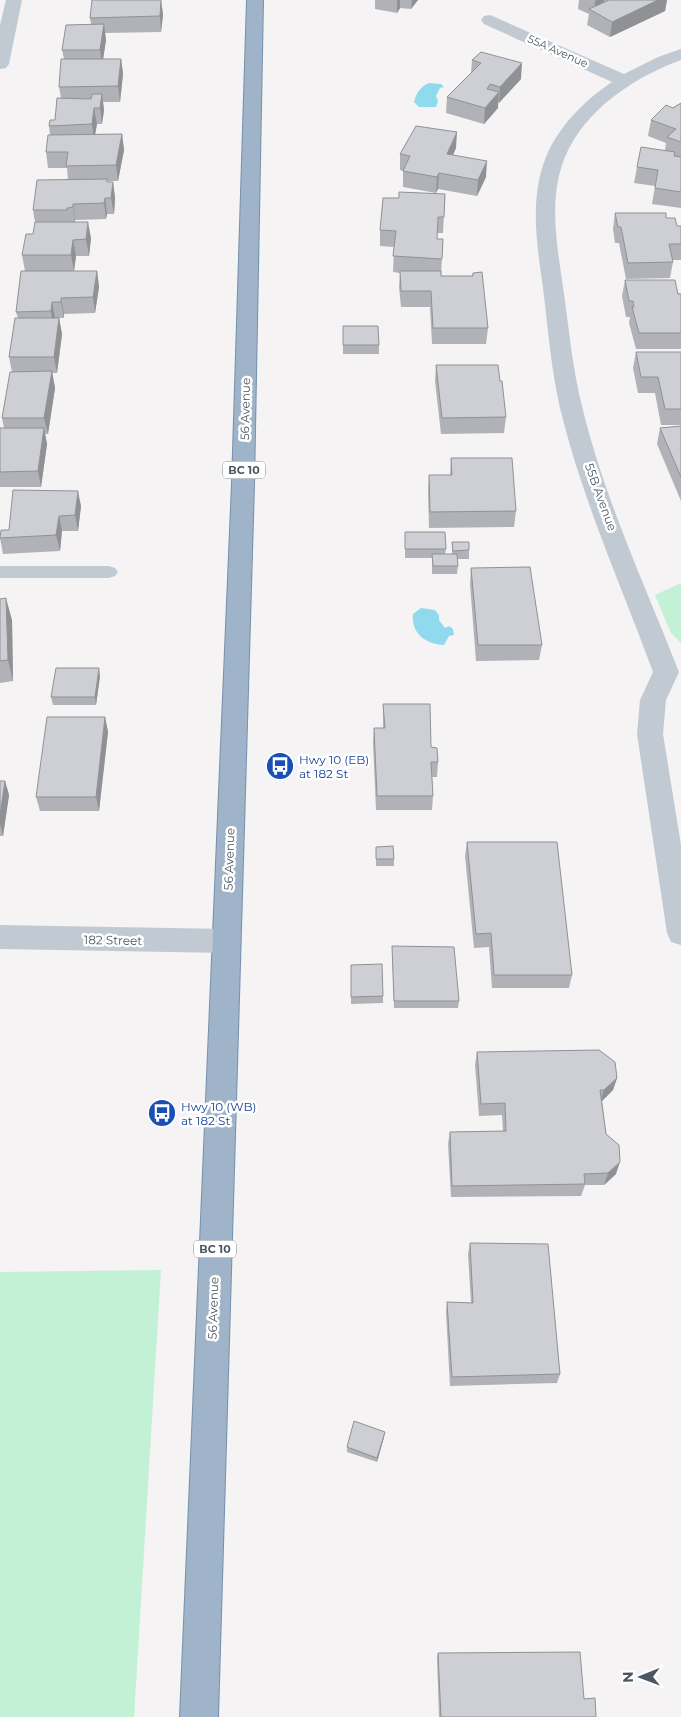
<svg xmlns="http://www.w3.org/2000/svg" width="681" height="1717" viewBox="0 0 681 1717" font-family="Montserrat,sans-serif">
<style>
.green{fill:#c3f1d5}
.water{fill:#90daee}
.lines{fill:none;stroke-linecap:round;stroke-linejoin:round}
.trunk-casing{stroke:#7690ad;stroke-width:2}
.service{fill:#c1cad2;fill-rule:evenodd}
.minor{fill:#c1cad2;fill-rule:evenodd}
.trunk{fill:#9fb4c9;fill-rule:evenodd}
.wall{fill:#b0b2b7}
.shaded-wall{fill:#909195}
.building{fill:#cdcfd5;stroke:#909195}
.labels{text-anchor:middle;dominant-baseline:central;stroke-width:5;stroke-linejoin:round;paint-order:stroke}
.far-street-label{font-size:11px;fill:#4a5661;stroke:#fff}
.shield{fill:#fff;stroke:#808990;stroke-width:1}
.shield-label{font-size:11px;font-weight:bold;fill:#4a5661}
.street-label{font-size:12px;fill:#4a5661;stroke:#fff}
.transit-label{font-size:12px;fill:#164399;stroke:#fff;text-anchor:start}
</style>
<rect width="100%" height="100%" fill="#f5f3f3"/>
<!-- green -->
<g class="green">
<polygon points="681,583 681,643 671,633 655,595"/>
<polygon points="161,1270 134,1717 0,1717 0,1272"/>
</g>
<!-- water -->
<g class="water">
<path d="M429,83L441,84L444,87L440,88L436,96L438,101L436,107H419L414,102C416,93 421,86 429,83Z"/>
<path d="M421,608L435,610L439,615V620L445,628L449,626L453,629L454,635L449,636L444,645C426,644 411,634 413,614Z"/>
</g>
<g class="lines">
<defs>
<polygon id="trunk" points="247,0 263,0 254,484 218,1717 180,1717 232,484"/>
</defs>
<!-- trunk casing -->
<use href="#trunk" class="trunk-casing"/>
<!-- service -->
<polygon class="service" points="0,566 109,566 115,568 118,572 115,576 109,578 0,578"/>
<!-- minor -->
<g class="minor">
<polygon points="6,0 22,0 9,64 6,68 0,69 0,25"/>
<path d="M490,15L624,74L658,57L681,49V60C635,77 585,109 565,157C548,198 557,245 563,287C569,327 572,367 582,406C604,498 645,585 679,672L666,700L663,734L681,845V945L671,942L667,933L637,734L640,700L653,672C621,585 582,499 560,408C551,369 548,328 543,288C537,245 529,199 546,157C558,127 585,100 612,82L484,24L481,20L484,16Z"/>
<polygon points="0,925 226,929 236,932 240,941 236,950 226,953 0,949"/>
</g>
<!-- trunk -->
<use href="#trunk" class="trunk"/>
</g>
<!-- wall -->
<g class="wall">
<polygon points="161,0 163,15 161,32 105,33 106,40 103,59 121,59 123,74 120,102 103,102 104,110 102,124 97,124 95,135 122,134 124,150 118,181 107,181 107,182 113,182 115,198 114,214 107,214 106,219 75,220 75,222 91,238 89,256 76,256 74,271 25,271 22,255 33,234 35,222 33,210 68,180 67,168 48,168 46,152 50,135 49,126 55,120 61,98 59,87 64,59 62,50 91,24 90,18"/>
<polygon points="375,0 418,0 411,9 400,8 397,13 375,9"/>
<polygon points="579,0 667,0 665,11 610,37 587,25 589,14 578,9"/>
<polygon points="481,52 521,79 498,103 498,108 484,124 446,113 447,97 471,73 472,60"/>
<polygon points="681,103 681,208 652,204 655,186 634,183 637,167 665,150 666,143 648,136 651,120"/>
<polygon points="456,148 453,155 486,177 477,196 438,189 436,193 403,187 403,171 400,170 400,154"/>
<polygon points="445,194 443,233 437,233 437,239 443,239 441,276 472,276 473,273 488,328 486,344 432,344 430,307 401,307 399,287 400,273 393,272 394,247 380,246 380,230 399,198"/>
<polygon points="615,213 666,218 677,226 681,226 681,260 672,260 673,262 670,278 626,279 619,243 615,243 613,229"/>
<polygon points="97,271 99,287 95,313 64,314 64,318 59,318 62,334 57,373 52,373 55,388 48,434 45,434 47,444 41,487 0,487 0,428 4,428 2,418 12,372 9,357 18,318 16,312"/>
<polygon points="625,280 681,294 681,349 636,349 629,323 630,317 626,317 622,296"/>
<polygon points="343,326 379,345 379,354 343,354"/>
<polygon points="636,352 681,352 681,425 661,425 655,393 638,393 633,368"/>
<polygon points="436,365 500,381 506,417 504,433 441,434 435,381"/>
<polygon points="681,426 681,501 657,444 660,428"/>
<polygon points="451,458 516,511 514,527 429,528 428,491 429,475 450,475"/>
<polygon points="81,506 78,531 62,531 60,551 3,554 0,538 9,530"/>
<polygon points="405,532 446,549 445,554 452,554 452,542 469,550 469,559 457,559 458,566 457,574 432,574 432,558 405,558"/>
<polygon points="471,568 542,645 539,660 476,661 470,584"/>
<polygon points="0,599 12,620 13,681 0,683"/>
<polygon points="100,676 96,705 53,705 51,697"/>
<polygon points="383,704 431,747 438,762 437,777 432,777 433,796 432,810 376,810 373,743 374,728 383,728"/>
<polygon points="105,717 108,732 99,811 40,811 36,797"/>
<polygon points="0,781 5,781 9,795 3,836 0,836"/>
<polygon points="467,842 572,975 569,988 492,988 489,947 474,948 465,856"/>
<polygon points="376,847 394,859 394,866 376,866"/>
<polygon points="392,946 459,1001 458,1008 394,1008"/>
<polygon points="351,965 383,996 383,1003 351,1004"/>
<polygon points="477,1052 617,1078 613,1090 602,1101 606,1134 616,1174 604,1185 585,1185 581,1196 451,1197 448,1144 450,1132 503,1131 502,1115 479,1116 475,1065"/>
<polygon points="470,1243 560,1374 557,1383 450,1386 446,1312 447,1302 471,1303 468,1254"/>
<polygon points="384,1437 377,1462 347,1452 347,1447"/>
<polygon points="438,1653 584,1699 596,1717 439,1717 437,1658"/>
</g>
<!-- shaded-wall -->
<g class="shaded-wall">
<polygon points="161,0 163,15 161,32 160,16"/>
<polygon points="397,0 400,0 400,8 397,13"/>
<polygon points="412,0 418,0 411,9"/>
<polygon points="597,0 604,0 602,13 594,11 595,1"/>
<polygon points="658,0 667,0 665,11 610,37 612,22"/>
<polygon points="104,24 106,40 102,66 100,50"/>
<polygon points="121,59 123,74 120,102 118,86"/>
<polygon points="522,63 521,79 499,103 500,87"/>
<polygon points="499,92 498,108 484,124 485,108"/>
<polygon points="102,94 104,110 102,124 100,108"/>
<polygon points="94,108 97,124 94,140 92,124"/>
<polygon points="457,132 456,148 446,170 447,154"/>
<polygon points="122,134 124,150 118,181 116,165"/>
<polygon points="487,161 486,177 477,196 478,180"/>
<polygon points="439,173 438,189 436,193 437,177"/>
<polygon points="113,182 115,198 114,214 111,198"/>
<polygon points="105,198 107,214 106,219 104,203"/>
<polygon points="73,204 75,220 75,224 73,207"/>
<polygon points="88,222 91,238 89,256 86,239"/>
<polygon points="73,240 76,256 74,271 71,255"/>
<polygon points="97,271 99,287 95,313 93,297"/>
<polygon points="61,298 64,314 64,318 61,302"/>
<polygon points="52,302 55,318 53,327 51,311"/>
<polygon points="59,318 62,334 57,373 54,357"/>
<polygon points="52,371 55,388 48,434 44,418"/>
<polygon points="44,428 47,444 41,487 38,471"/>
<polygon points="78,491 81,506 78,531 75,515"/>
<polygon points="59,516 62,531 60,551 56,535"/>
<polygon points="6,598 12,620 13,681 8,660"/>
<polygon points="99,668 100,676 96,705 95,697"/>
<polygon points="105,717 108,732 99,811 96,797"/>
<polygon points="5,781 9,795 3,836 0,824 0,815"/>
<polygon points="617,1078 613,1090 600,1103 604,1090"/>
<polygon points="620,1162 616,1174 604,1185 608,1173"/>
<polygon points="385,1432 384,1437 377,1462 377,1458"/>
</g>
<!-- building -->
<g class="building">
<polygon points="92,0 161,0 160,16 90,18"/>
<polygon points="609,0 658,0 612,22 589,9"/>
<polygon points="104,24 100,50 62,50 66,25"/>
<polygon points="481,52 522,63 500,87 490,84 487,89 499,92 485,108 447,97 481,63 472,60"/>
<polygon points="61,59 121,59 118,86 59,87"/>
<polygon points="92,94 102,94 100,108 94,108 92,124 49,126 50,120 55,120 57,98 91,99"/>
<polygon points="681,103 681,142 667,137 676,129 651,120 666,105 673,108"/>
<polygon points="416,126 457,132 447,154 487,161 478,180 439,173 437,177 403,171 410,156 400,154"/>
<polygon points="122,134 116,165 66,166 68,152 46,152 48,135"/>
<polygon points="641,147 675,152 674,156 681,157 681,192 655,188 658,170 637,167"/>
<polygon points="107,179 107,182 113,182 111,198 105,198 104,203 73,204 73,207 67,208 67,210 33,210 37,180"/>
<polygon points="399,192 445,194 444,217 438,217 437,239 443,239 442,259 393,256 396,231 380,230 383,198 399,198"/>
<polygon points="615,213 666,213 666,218 675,218 677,226 681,226 681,244 669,244 673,262 628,263 621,227 618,227"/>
<polygon points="35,222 88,222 86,239 73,240 71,255 22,255 26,234 33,234"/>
<polygon points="21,271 97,271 93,297 61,298 61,302 52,302 51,311 16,312"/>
<polygon points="400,271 441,271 441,276 473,276 473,273 482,272 488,328 433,328 431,291 401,291"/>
<polygon points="625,280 675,280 678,294 681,294 681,333 639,333 632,307 634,307 633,301 629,301"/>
<polygon points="15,318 59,318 54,357 9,357"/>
<polygon points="343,326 378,326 379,345 343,345"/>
<polygon points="636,352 681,352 681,409 665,409 658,377 641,377"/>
<polygon points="436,365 498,365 500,381 502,381 506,417 442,418"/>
<polygon points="52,371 44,418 2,418 10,372"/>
<polygon points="681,426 681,477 660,428"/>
<polygon points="0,428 44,428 38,471 0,472"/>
<polygon points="451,458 512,458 516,511 430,512 429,475 452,475"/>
<polygon points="13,490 78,491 75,515 59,516 56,535 0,538 1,530 9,530"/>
<polygon points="405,532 445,532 446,549 405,549"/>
<polygon points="452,542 469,542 469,550 453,551"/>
<polygon points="432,554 457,554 458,566 433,566"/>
<polygon points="530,567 542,645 478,645 471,568"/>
<polygon points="6,598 8,660 0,661 0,599"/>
<polygon points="56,668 99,668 95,697 51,697"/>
<polygon points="383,704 430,704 431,747 437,748 438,762 431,762 433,796 377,796 374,728 385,728"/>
<polygon points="47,717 105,717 96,797 36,797"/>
<polygon points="0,781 5,781 0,815"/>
<polygon points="467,842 557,842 572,975 494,975 491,933 476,934"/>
<polygon points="393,846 394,859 376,859 376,847"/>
<polygon points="392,946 454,947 459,1001 394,1001"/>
<polygon points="382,964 383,996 351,997 351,965"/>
<polygon points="599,1050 615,1062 617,1078 604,1090 600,1090 606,1134 619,1145 620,1162 608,1173 584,1174 585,1184 452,1186 450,1132 506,1131 505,1103 481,1104 477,1052"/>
<polygon points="470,1243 548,1244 560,1374 452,1377 447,1302 473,1303"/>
<polygon points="354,1421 385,1432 377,1458 347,1447"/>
<polygon points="580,1652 584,1699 595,1698 596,1717 441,1717 438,1653"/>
</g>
<!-- icons -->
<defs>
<symbol id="bus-disc" viewBox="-11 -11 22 22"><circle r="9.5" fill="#1a4fb4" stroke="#fff"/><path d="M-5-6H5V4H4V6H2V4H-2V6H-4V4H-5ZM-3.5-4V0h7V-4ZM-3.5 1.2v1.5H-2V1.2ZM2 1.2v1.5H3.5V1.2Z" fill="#fff"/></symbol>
</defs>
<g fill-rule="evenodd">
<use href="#bus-disc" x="264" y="750" width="32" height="32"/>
<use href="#bus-disc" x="146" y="1097" width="32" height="32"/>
</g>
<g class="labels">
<!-- far-street labels -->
<g class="far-street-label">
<text transform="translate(558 51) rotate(24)">55A Avenue</text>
</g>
<!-- shield labels -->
<g class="shield">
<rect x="223" y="461.5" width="42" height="17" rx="4"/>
<rect x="194" y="1240.5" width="42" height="17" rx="4"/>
</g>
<g class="shield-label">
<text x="244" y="470">BC 10</text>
<text x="215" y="1249">BC 10</text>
</g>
<!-- street labels -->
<g class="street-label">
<text transform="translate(245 409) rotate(-89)">56 Avenue</text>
<text transform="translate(601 497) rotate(70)">55B Avenue</text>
<text transform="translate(229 859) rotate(-88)">56 Avenue</text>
<text transform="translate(113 940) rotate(1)">182 Street</text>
<text transform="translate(213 1308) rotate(-88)">56 Avenue</text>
</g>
<!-- transit labels -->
<g class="transit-label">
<text x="299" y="759">Hwy 10 (EB)<tspan x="299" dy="14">at 182 St</tspan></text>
<text x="181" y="1106">Hwy 10 (WB)<tspan x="181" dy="14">at 182 St</tspan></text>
</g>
</g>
<!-- north arrow -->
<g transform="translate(641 1677) rotate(269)" stroke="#ffffff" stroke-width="4" paint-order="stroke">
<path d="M0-4L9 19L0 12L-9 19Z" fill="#4a5661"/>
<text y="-8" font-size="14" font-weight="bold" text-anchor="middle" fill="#4a5661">N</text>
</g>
</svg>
